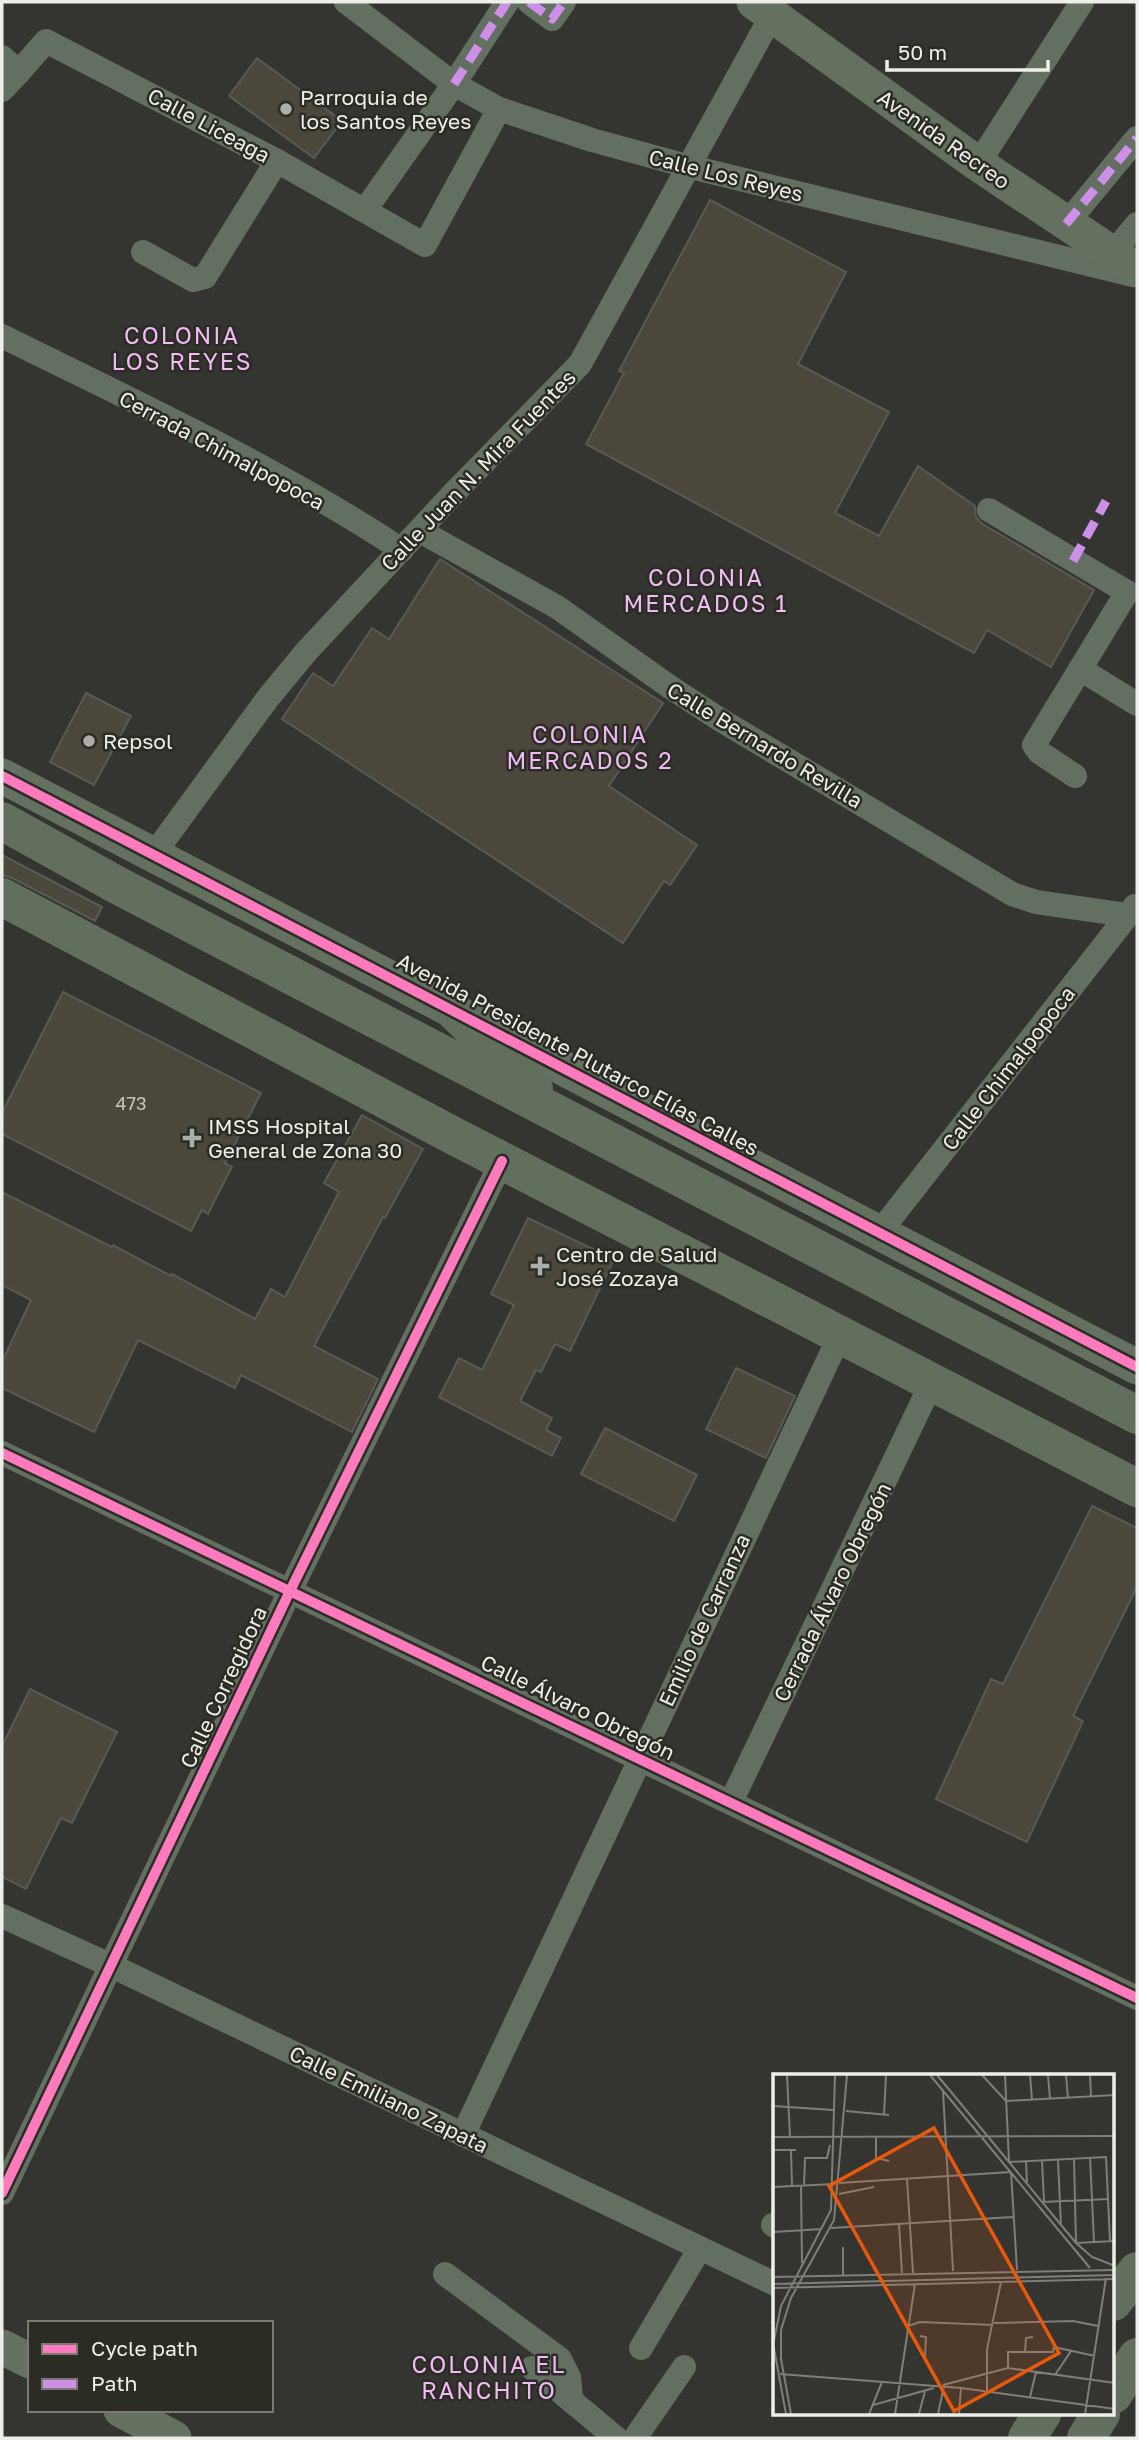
<svg xmlns="http://www.w3.org/2000/svg" width="1139" height="2440" viewBox="0 0 1139 2440" font-family="'Golos Text',sans-serif">
<style>
.building{fill:#4c473c;stroke:#595955;stroke-width:2}
.lines{fill:none;stroke-linecap:round;stroke-linejoin:round}
.street{stroke:#636f60;stroke-width:24}
.secondary{stroke:#647060;stroke-width:35}
.primary{stroke:#636f5e;stroke-width:38}
.quiet{stroke:#ce8fe9;stroke-width:9;stroke-dasharray:18 9;stroke-linecap:butt}
.cycleway-casing{stroke:#2b2c24;stroke-width:15}
.cycleway{stroke:#fd7abc;stroke-width:10}
.poi-dot{fill:#aeaea9;stroke:#2b2c24;stroke-width:2.5}
.labels{text-anchor:middle;dominant-baseline:central;stroke-width:5;stroke-linejoin:round;paint-order:stroke}
.number-label{font-size:18px;fill:#c6c5be}
.poi-label{font-size:21px;fill:#efefea;stroke:#2b2c24;text-anchor:start}
.street-label{font-size:21px;fill:#efefea;stroke:#2b2c24}
.neighbourhood-label{font-size:23px;letter-spacing:2px;fill:#f1baf6;stroke:#2b2c24}
.inset-road{fill:none;stroke:#7f7f7a;stroke-width:2}
.view{fill:#e8590c;fill-opacity:0.15;stroke:#e8590c;stroke-width:3.5}
.inset-edge{fill:none;stroke:#efefea;stroke-width:3.5}
</style>
<rect width="100%" height="100%" fill="#343430"/>
<!-- building -->
<g class="building">
<polygon points="257,58 342,121 314,158 229,96"/>
<polygon points="710,200 846,272 798,364 889,412 835,513 879,536 918,466 975,506 976,517 981,523 1094,590 1051,667 987,630 974,653 586,444 624,373 619,371"/>
<polygon points="440,559 663,703 609,786 697,845 670,885 664,881 623,943 282,719 313,673 333,686 372,628 389,639"/>
<polygon points="86,693 131,716 94,785 50,762"/>
<polygon points="2,855 102,907 95,921 12,878 2,875"/>
<polygon points="63,992 261,1093 225,1163 232,1167 218,1194 208,1214 202,1210 191,1231 2,1134 2,1113"/>
<polygon points="362,1115 423,1149 385,1218 383,1217 314,1346 378,1379 352,1432 241,1375 235,1388 138,1340 94,1432 2,1388 2,1362 31,1300 2,1285 2,1192 112,1247 113,1245 171,1276 172,1274 255,1319 271,1289 285,1297 339,1192 324,1183"/>
<polygon points="528,1218 614,1259 570,1351 555,1344 541,1372 536,1370 520,1401 552,1418 546,1430 561,1438 552,1456 439,1397 459,1358 482,1370 514,1305 491,1294"/>
<polygon points="736,1368 795,1396 766,1458 706,1429"/>
<polygon points="605,1428 697,1475 674,1521 581,1474"/>
<polygon points="1092,1506 1137,1528 1137,1587 1073,1716 1083,1721 1027,1842 936,1799 991,1679 1003,1684"/>
<polygon points="30,1689 117,1732 72,1823 61,1818 26,1889 2,1877 2,1746"/>
</g>
<g class="lines">
<!-- street -->
<g class="street">
<polyline points="346,2 454,84 499,109 592,140 687,166 1133,275"/>
<polyline points="529,2 552,19 564,2"/>
<polyline points="2,57 19,72 46,41 277,161 425,245 499,109"/>
<polyline points="2,90 19,72"/>
<polyline points="978,164 1082,2"/>
<polyline points="365,210 454,84 507,2"/>
<polyline points="1066,224 1137,138"/>
<polyline points="143,252 193,280 205,277 277,161"/>
<polyline points="1112,254 1137,224"/>
<path d="M2,336C137,403 276,467 402,550"/>
<polyline points="989,510 1127,592"/>
<polyline points="420,531 557,607 670,687 719,719 1012,894 1036,902 1127,915"/>
<polyline points="1080,669 1137,704"/>
<polyline points="1075,776 1039,752 1034,745 1127,592"/>
<polyline points="154,854 268,698 306,652 452,495 580,364 772,15"/>
<polyline points="879,1233 1135,906"/>
<polyline points="2,1453 1137,1998"/>
<polyline points="731,1802 932,1382"/>
<polyline points="2,1916 112,1966 775,2284"/>
<polyline points="463,2135 840,1335"/>
<polyline points="2,2193 290,1591 502,1161"/>
<polyline points="773,2225 775,2226"/>
<polyline points="445,2274 560,2359 569,2377 571,2398"/>
<polyline points="641,2348 700,2248"/>
<polyline points="532,2368 616,2438"/>
<polyline points="635,2438 684,2367"/>
</g>
<!-- secondary -->
<g class="secondary">
<polyline points="754,2 978,164 1137,270"/>
<polyline points="2,776 1137,1367"/>
<polyline points="2,2347 30,2361"/>
<polyline points="121,2410 174,2438"/>
</g>
<!-- primary -->
<g class="primary">
<polyline points="2,821 117,885 1137,1415"/>
<polyline points="2,897 454,1136 1137,1488"/>
<polyline points="455,1012 534,1089"/>
<polyline points="1113,2302 1137,2271"/>
<polyline points="1113,2395 1137,2357"/>
<polyline points="1027,2438 1042,2414"/>
<polyline points="1086,2438 1101,2414"/>
</g>
<!-- quiet -->
<g class="quiet">
<polyline points="529,2 552,19 564,2"/>
<polyline points="454,84 507,2"/>
<polyline points="1066,224 1137,138"/>
<polyline points="1073,561 1106,501"/>
</g>
<defs>
<g id="cycleway">
<polyline points="2,776 1137,1367"/>
<polyline points="2,1453 1137,1998"/>
<polyline points="2,2193 290,1591 502,1161"/>
</g>
</defs>
<!-- cycleway casing -->
<use href="#cycleway" class="cycleway-casing"/>
<!-- cycleway -->
<use href="#cycleway" class="cycleway"/>
</g>
<!-- markers -->
<g class="poi-dot">
<circle cx="286" cy="109" r="7"/>
<circle cx="89" cy="741" r="7"/>
<path d="M188.5 1127.5h7v7h7v7h-7v7h-7v-7h-7v-7h7z"/>
<path d="M536.5 1255.5h7v7h7v7h-7v7h-7v-7h-7v-7h7z"/>
</g>
<g class="labels">
<!-- number labels -->
<g class="number-label">
<text x="131" y="1103">473</text>
</g>
<!-- poi labels -->
<g class="poi-label">
<text x="300" y="97">Parroquia de<tspan x="300" dy="24">los Santos Reyes</tspan></text>
<text x="103" y="741">Repsol</text>
<text x="208" y="1126">IMSS Hospital<tspan x="208" dy="24">General de Zona 30</tspan></text>
<text x="556" y="1254">Centro de Salud<tspan x="556" dy="24">José Zozaya</tspan></text>
</g>
<!-- street labels -->
<g class="street-label">
<text transform="translate(209 125) rotate(28)">Calle Liceaga</text>
<text transform="translate(944 139) rotate(35)">Avenida Recreo</text>
<text transform="translate(726 175) rotate(14)">Calle Los Reyes</text>
<text transform="translate(222 450) rotate(28)">Cerrada Chimalpopoca</text>
<text transform="translate(478 470) rotate(-46)">Calle Juan N. Mira Fuentes</text>
<text transform="translate(765 745) rotate(31)">Calle Bernardo Revilla</text>
<text transform="translate(578 1054) rotate(28)">Avenida Presidente Plutarco Elías Calles</text>
<text transform="translate(1008 1068) rotate(-52)">Calle Chimalpopoca</text>
<text transform="translate(832 1592) rotate(-64)">Cerrada Álvaro Obregón</text>
<text transform="translate(704 1620) rotate(-65)">Emilio de Carranza</text>
<text transform="translate(223 1687) rotate(-65)">Calle Corregidora</text>
<text transform="translate(578 1707) rotate(26)">Calle Álvaro Obregón</text>
<text transform="translate(389 2099) rotate(26)">Calle Emiliano Zapata</text>
</g>
<!-- neighbourhood labels -->
<g class="neighbourhood-label">
<text x="182" y="335">COLONIA<tspan x="182" dy="26">LOS REYES</tspan></text>
<text x="706" y="577">COLONIA<tspan x="706" dy="26">MERCADOS 1</tspan></text>
<text x="590" y="734">COLONIA<tspan x="590" dy="26">MERCADOS 2</tspan></text>
<text x="489" y="2364">COLONIA EL<tspan x="489" dy="26">RANCHITO</tspan></text>
</g>
</g>
<!-- overview -->
<g transform="translate(773 2074)">
<rect width="341" height="341" fill="#343430"/>
<path class="inset-road" d="M14,1L17,63M157,1L317,194M164,1L303,169L319,183L342,192M209,1L233,27M232,1L236,88M257,1L259,26M275,1L277,25M293,1L295,24M317,1L318,22M170,17L180,197M233,27L342,21M0,32L60,36M73,37L116,41M111,41L113,1M0,63L342,62M103,63V84L116,87M0,76H23M18,77L19,112M317,83L321,168M301,85L303,169L342,167M269,86L271,128M285,86L288,152M253,87L254,108M236,88L333,83L337,167M238,98L244,196M134,105L140,199M66,109L238,98M28,112L29,189M31,112L32,84H54L57,71M0,113L61,110M66,120L101,113M269,128L336,125M126,150L129,199M58,154L240,143M0,158L49,155M70,173V201M0,203L342,196M0,210L342,201M0,214L342,205M221,249L300,247L325,252M135,252L147,248L220,251M147,262L153,263L152,282M0,269L13,340M0,271L8,232L58,136L62,1M252,278L253,264L260,263M235,294V278H280L281,273L322,282M7,300L188,314L342,335M282,301L298,277M170,311L235,294L342,309M214,317V275L228,208M257,323L263,298M100,331L161,314M18,340L8,285V256L18,224L61,146L74,1M96,340L109,308M122,340L142,210M146,340L152,317M165,340L171,312M186,340L188,314M312,340L333,204"/>
<path class="view" d="M161,54L286,279L181,337L56,112Z"/>
<rect width="341" height="341" class="inset-edge"/>
</g>
<!-- border -->
<rect width="1139" height="2440" fill="none" stroke="#efefea" stroke-width="7"/>
<!-- legend -->
<rect x="28" y="2321" width="245" height="91" fill="#2b2c24" stroke="#797a73" stroke-width="2"/>
<rect x="42" y="2344" width="35" height="10" fill="#fd7abc" stroke="#797a73" stroke-width="2"/>
<text x="91" y="2356" font-size="21" fill="#efefea">Cycle path</text>
<rect x="42" y="2379" width="35" height="10" fill="#ce8fe9" stroke="#797a73" stroke-width="2"/>
<text x="91" y="2391" font-size="21" fill="#efefea">Path</text>
<!-- scale -->
<path d="M887 60v10h161v-10" fill="none" stroke="#efefea" stroke-width="3.5"/>
<text x="898" y="60" font-size="21" fill="#efefea" stroke="#2b2c24" stroke-width="5" paint-order="stroke">50 m</text>
</svg>
